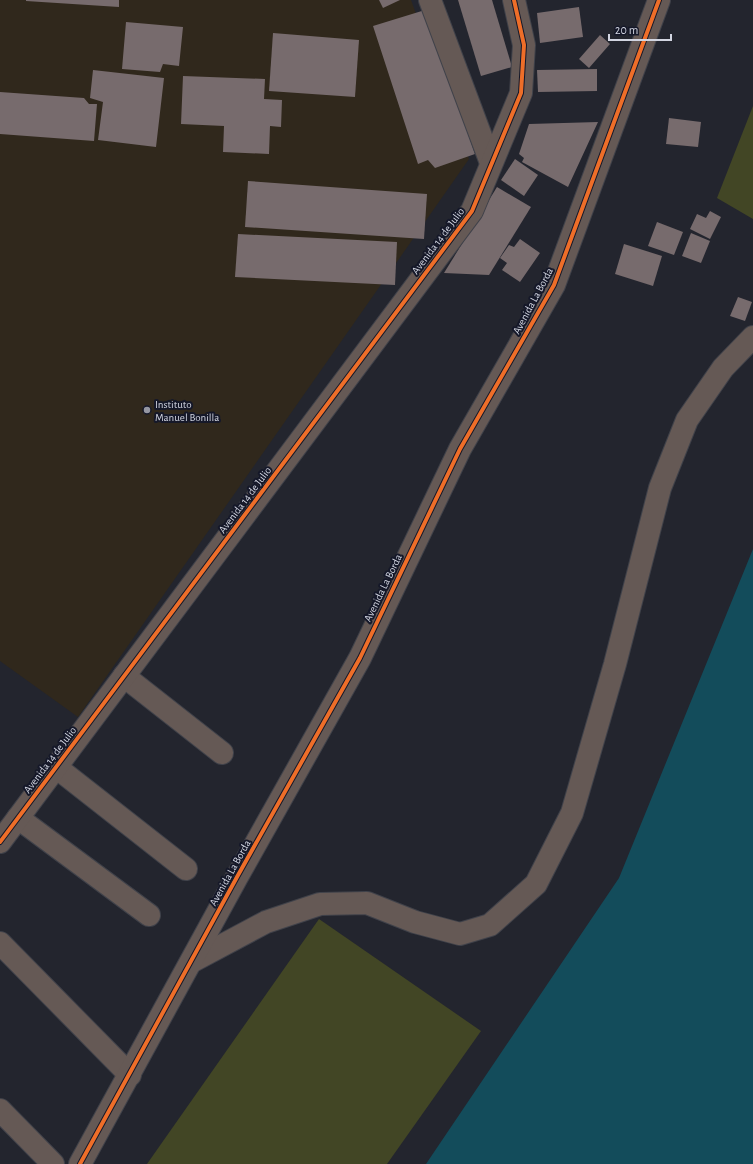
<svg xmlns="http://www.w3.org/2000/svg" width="753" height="1164" viewBox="0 0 753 1164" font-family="'Alegreya Sans',sans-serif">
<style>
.industrial{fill:#30281c}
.green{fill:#424625}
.water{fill:#134c5b}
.building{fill:#776b6d}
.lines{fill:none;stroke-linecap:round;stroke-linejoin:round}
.street-casing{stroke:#40424a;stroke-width:24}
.street{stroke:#655955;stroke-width:22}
.cycleway-casing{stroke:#151829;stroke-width:6}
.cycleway{stroke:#ee6e29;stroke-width:4}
.poi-dot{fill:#9597a2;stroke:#151829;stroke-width:1.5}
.labels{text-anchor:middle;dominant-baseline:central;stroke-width:4;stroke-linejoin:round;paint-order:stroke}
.street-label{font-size:11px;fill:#d2d5e1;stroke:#151829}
.poi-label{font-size:11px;fill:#d2d5e1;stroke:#151829;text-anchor:start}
</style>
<rect width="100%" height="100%" fill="#23252e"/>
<!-- industrial -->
<polygon class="industrial" points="0,0 411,0 469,159 78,717 0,661"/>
<!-- green -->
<g class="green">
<polygon points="753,106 753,219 717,198"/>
<polygon points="319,919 481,1031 387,1164 147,1164"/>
</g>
<!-- water -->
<polygon class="water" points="753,549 753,1164 426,1164 619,878"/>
<!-- building -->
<g class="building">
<polygon points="26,0 119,0 119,7 26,1"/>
<polygon points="379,0 400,0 383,8"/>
<polygon points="458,0 492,0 512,67 481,76"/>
<polygon points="579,7 583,37 540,43 537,13"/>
<polygon points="425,10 475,154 435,168 428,160 418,164 373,26"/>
<polygon points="126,22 183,27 179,66 163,64 160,72 122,69"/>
<polygon points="273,33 359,40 355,97 269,91"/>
<polygon points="600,35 610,44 589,68 579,59"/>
<polygon points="597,69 597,91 538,92 537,70"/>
<polygon points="93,70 164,78 156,147 98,140 103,102 90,98"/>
<polygon points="183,76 265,79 264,99 282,100 281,127 270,126 269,154 223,152 224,126 181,124"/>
<polygon points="0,92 84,98 89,104 97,104 94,141 0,134"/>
<polygon points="669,118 701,122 698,147 666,144"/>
<polygon points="598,122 568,187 522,162 524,158 519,154 529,124"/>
<polygon points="515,159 538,175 524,196 501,180"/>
<polygon points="248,181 427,194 424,239 245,227"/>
<polygon points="497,187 531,207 489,275 444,273"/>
<polygon points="710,211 721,217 710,239 690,229 697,214 706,218"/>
<polygon points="657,222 683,232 674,255 648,246"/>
<polygon points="691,233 710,241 701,263 682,256"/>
<polygon points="238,234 397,242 395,285 235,277"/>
<polygon points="520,239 540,253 520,282 502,270 507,263 500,258 509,245 514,247"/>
<polygon points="624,244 662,256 653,286 615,274"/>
<polygon points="738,297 752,302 745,321 730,316"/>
</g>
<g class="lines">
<defs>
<g id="street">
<polyline points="430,0 491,163"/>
<polyline points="124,676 222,753"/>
<polyline points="56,767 186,869"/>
<polyline points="18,818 149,915"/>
<polyline points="0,842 472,211 521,93 524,45 514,0"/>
<polyline points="0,943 130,1075"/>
<polyline points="191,962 266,922 320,904 367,903 415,922 460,934 490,925 536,884 572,813 615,664 660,488 687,420 723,368 753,337"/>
<polyline points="0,1110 53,1164"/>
<polyline points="80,1164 237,877 360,658 460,449 554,285 659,0"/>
</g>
</defs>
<!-- street casing -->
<use href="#street" class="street-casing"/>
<!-- street -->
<use href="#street" class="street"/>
<defs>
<g id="cycleway">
<polyline points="0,842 472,211 521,93 524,45 514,0"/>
<polyline points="80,1164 237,877 360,658 460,449 554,285 659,0"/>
</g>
</defs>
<!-- cycleway casing -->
<use href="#cycleway" class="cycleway-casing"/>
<!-- cycleway -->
<use href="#cycleway" class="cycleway"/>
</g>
<!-- markers -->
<circle class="poi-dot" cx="147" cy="410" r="4"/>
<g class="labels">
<!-- street labels -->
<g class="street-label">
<text transform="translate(438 241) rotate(-53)">Avenida 14 de Julio</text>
<text transform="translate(533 301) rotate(-62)">Avenida La Borda</text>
<text transform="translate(245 500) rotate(-53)">Avenida 14 de Julio</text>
<text transform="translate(383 588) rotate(-64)">Avenida La Borda</text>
<text transform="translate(50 760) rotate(-53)">Avenida 14 de Julio</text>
<text transform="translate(230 873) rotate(-61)">Avenida La Borda</text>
</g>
<!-- poi labels -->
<g class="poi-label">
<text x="155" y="404">Instituto<tspan x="155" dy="13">Manuel Bonilla</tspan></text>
</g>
</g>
<!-- scale -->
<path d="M609 34v6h62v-6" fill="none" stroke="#d2d5e1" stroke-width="2"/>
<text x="615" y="34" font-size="12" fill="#d2d5e1" stroke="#151829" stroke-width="3" paint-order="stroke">20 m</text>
</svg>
